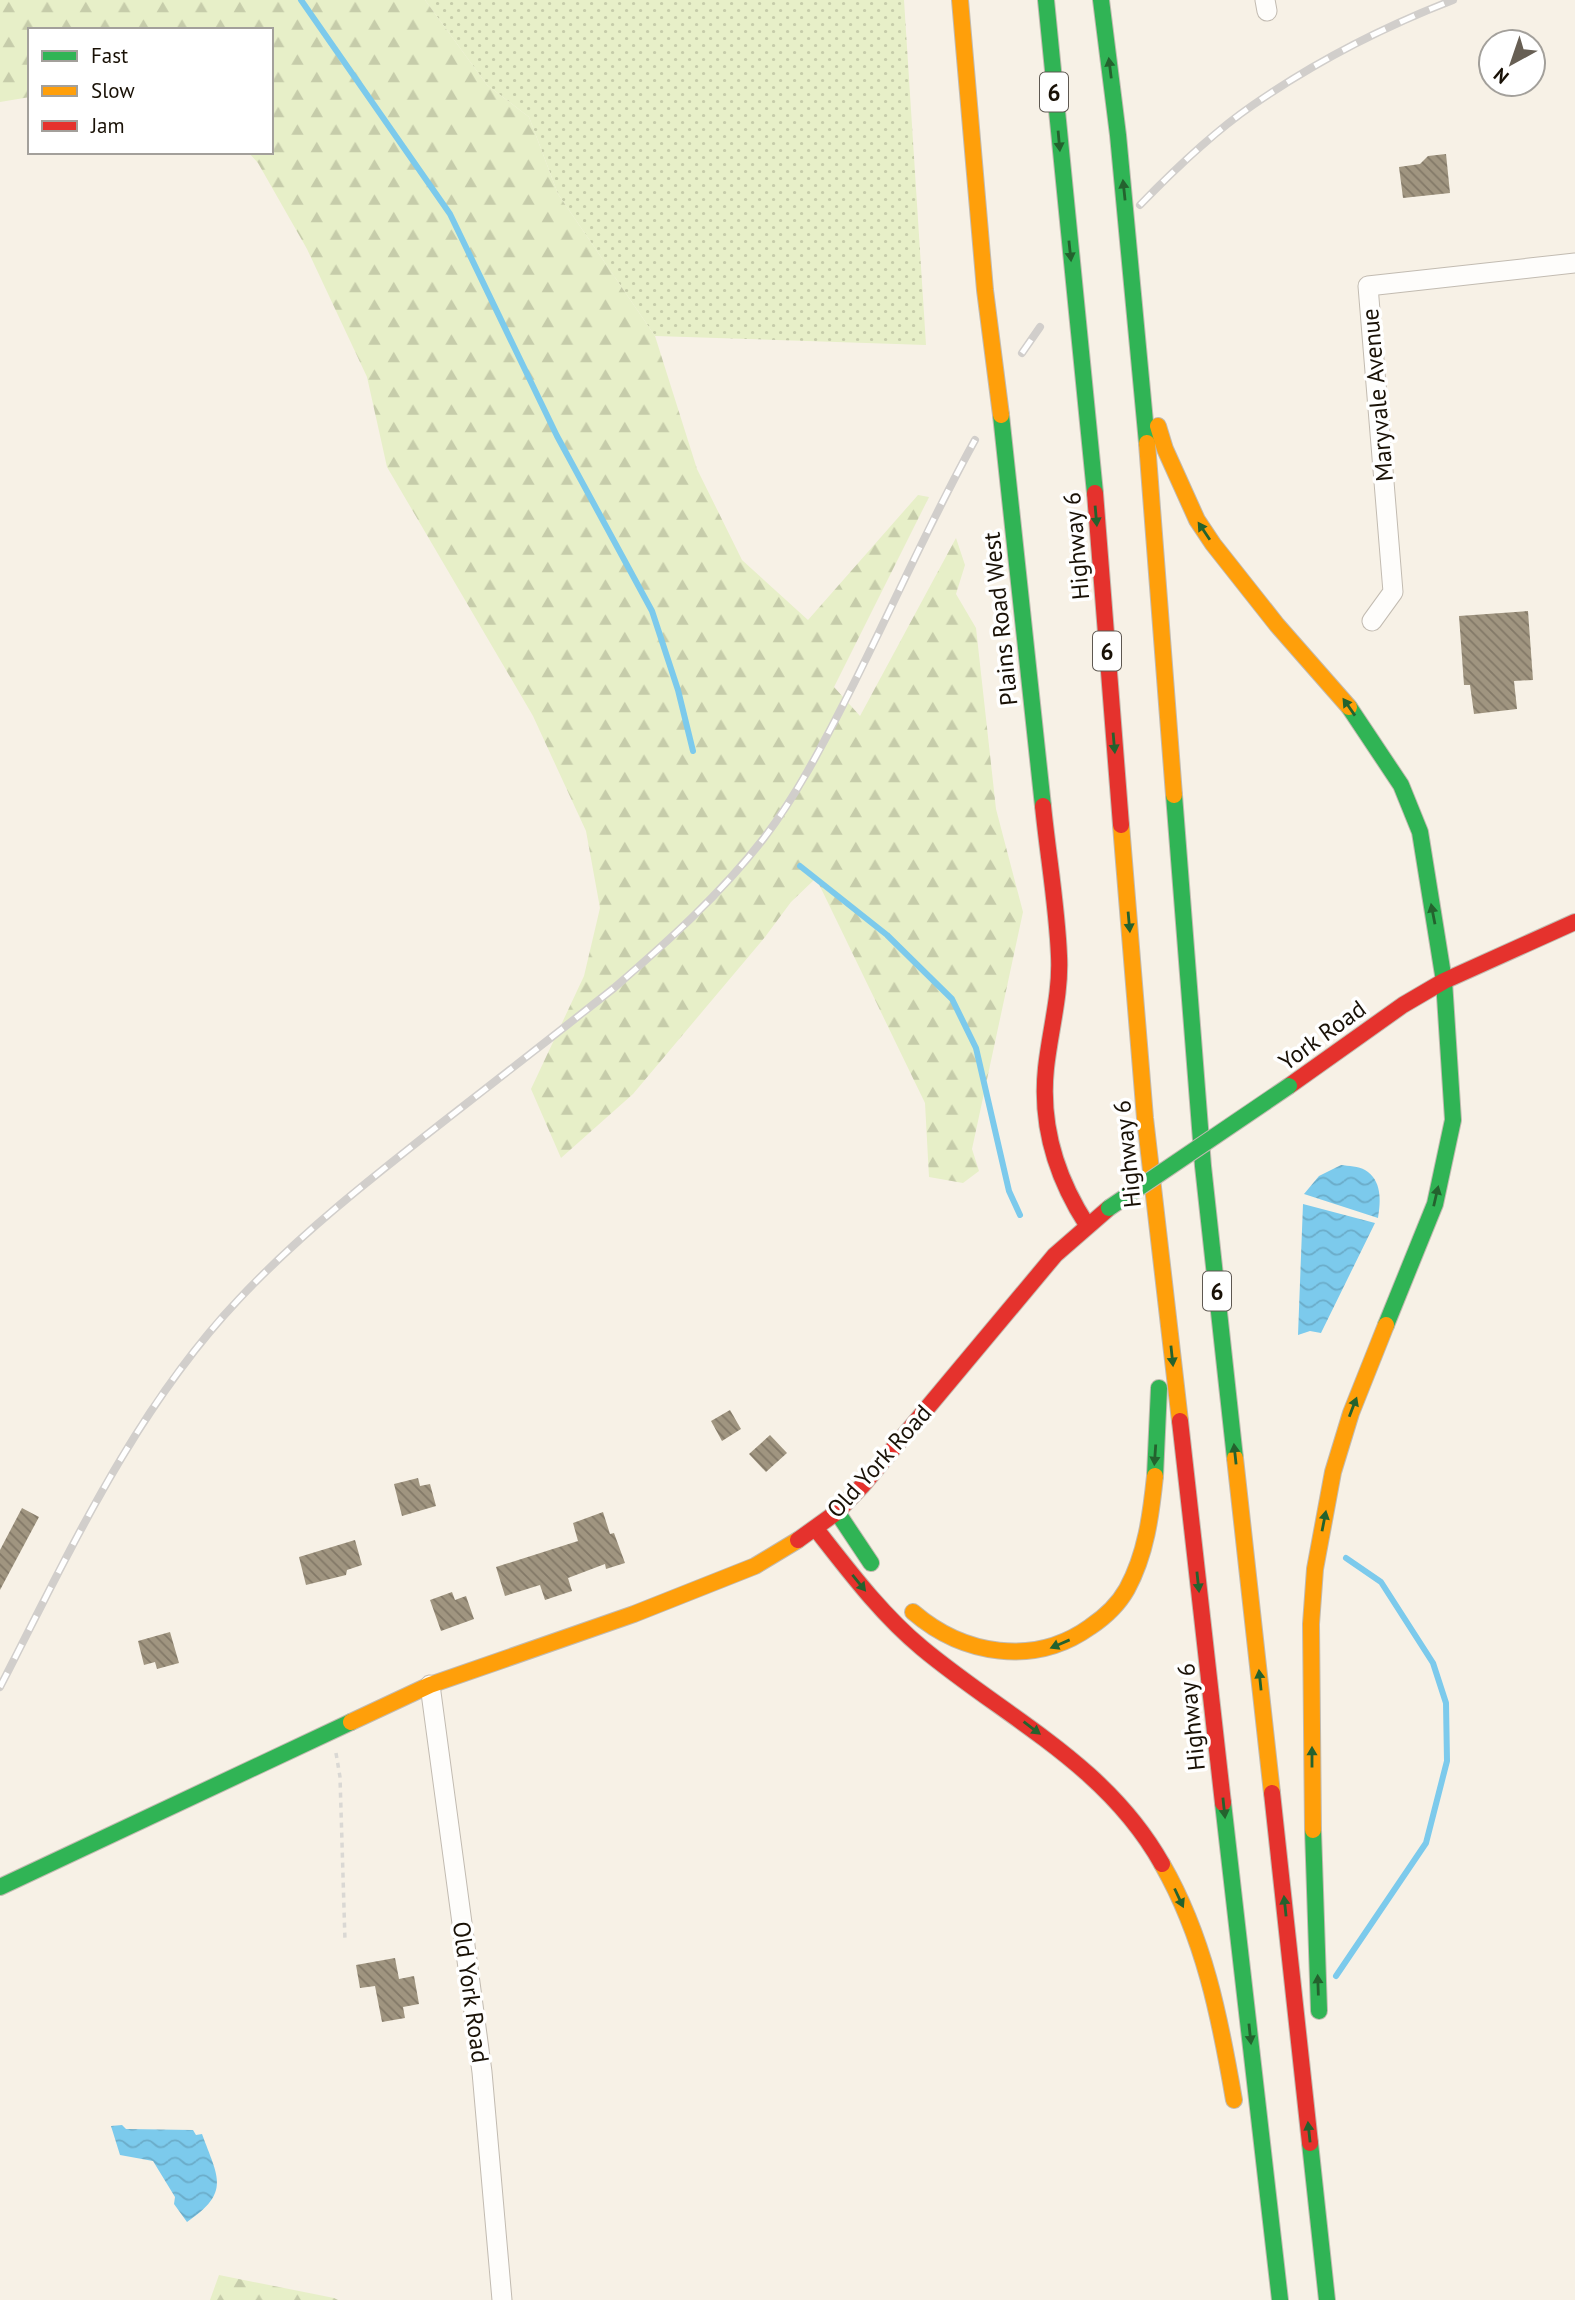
<svg xmlns="http://www.w3.org/2000/svg" width="1575" height="2300" viewBox="0 0 1575 2300" font-family="'PT Sans',sans-serif">
<style>
.grass{fill:url(#grass-dots)}
.forest{fill:url(#forest-firs)}
.water{fill:url(#water-waves)}
.lines{fill:none;stroke-linecap:round;stroke-linejoin:round}
.stream{stroke:#7ccaec;stroke-width:6}
.building{fill:url(#building-back-hatch)}
.street-casing{stroke:#c2bbb1;stroke-width:21}
.fast-casing{stroke:#c2bbb1;stroke-width:18}
.slow-casing{stroke:#c2bbb1;stroke-width:18}
.jam-casing{stroke:#c2bbb1;stroke-width:18}
.path{stroke:#dad8d4;stroke-width:3.5;stroke-dasharray:5 5;stroke-linecap:butt}
.street{stroke:#fefdfb;stroke-width:19}
.fast{stroke:#30b455;stroke-width:16}
.slow{stroke:#ff9f0a;stroke-width:16}
.jam{stroke:#e5322d;stroke-width:16}
.rail-casing{stroke:#d1cecb;stroke-width:8}
.rail{stroke:#fff;stroke-width:5;stroke-dasharray:16;stroke-linecap:butt}
.fast-bridge-casing{stroke:#c2bbb1;stroke-width:18;stroke-linecap:butt}
.fast-bridge{stroke:#30b455;stroke-width:16}
.oneway{fill:#24622e}
.labels{text-anchor:middle;dominant-baseline:central;stroke-width:7;stroke-linejoin:round;paint-order:stroke}
.shield{fill:#fff;stroke:#5e5851;stroke-width:2}
.shield-label{font-size:23px;font-weight:bold;fill:#191106}
.street-label{font-size:24px;fill:#191106;stroke:#fff}
</style>
<defs>
<pattern id="grass-dots" width="8" height="8" patternUnits="userSpaceOnUse" patternTransform="scale(1.75)"><rect width="8" height="8" fill="#e7efc8"/><path d="M2 2h.1M6 6h.1" fill="none" stroke="#c6ccaa" stroke-width="1.8" stroke-linecap="round"/></pattern>
<pattern id="forest-firs" width="22" height="20" patternUnits="userSpaceOnUse" patternTransform="scale(1.75)"><rect width="22" height="20" fill="#e7efc8"/><path d="M5 1l3.5 6h-7zM16 11l3.5 6h-7z" fill="#c6ccaa"/></pattern>
<pattern id="water-waves" width="16" height="10" patternUnits="userSpaceOnUse" patternTransform="scale(1.75)"><rect width="16" height="10" fill="#7ccaec"/><path d="M0 5q4-4 8 0t8 0" fill="none" stroke="#6bacc9"/></pattern>
<pattern id="building-back-hatch" width="6" height="6" patternUnits="userSpaceOnUse" patternTransform="scale(1.75)"><rect width="6" height="6" fill="#a09580"/><path d="M-1 5l2 2M0 0l6 6M5-1l2 2" fill="none" stroke="#827867"/></pattern>
</defs>
<rect width="100%" height="100%" fill="#f7f1e6"/>
<!-- grass -->
<polygon class="grass" points="425,0 904,0 926,345 655,336 558,194 529,117 487,85"/>
<!-- forest -->
<g class="forest">
<polygon points="0,0 425,0 487,85 529,117 558,194 655,336 697,469 742,560 808,620 918,495 929,497 834,687 860,716 956,538 965,565 956,594 976,628 996,809 1023,912 972,1149 979,1171 963,1183 929,1177 925,1103 816,878 791,902 765,937 633,1094 561,1158 531,1089 584,976 600,908 586,831 533,716 387,467 367,377 307,249 258,163 248,152 271,152 271,30 30,30 30,97 0,102"/>
<polygon points="219,2275 334,2298 338,2300 210,2300"/>
</g>
<!-- water -->
<g class="water">
<path d="M1341,1165C1348,1166 1359,1166 1365,1170C1382,1180 1381,1201 1378,1218L1304,1194L1319,1176Z"/>
<polygon points="1303,1204 1375,1223 1321,1333 1310,1331 1298,1335"/>
<path d="M122,2125L126,2129L193,2130L196,2135L202,2134C218,2178 231,2192 187,2222L174,2204L175,2197L153,2161L120,2155L111,2126Z"/>
</g>
<g class="lines">
<!-- stream -->
<g class="stream">
<polyline points="301,0 450,214 557,436 652,611 678,690 693,751"/>
<polyline points="800,866 887,935 952,999 976,1048 1009,1191 1020,1215"/>
<polyline points="1336,1976 1426,1843 1447,1761 1446,1703 1433,1663 1381,1582 1346,1558"/>
</g>
</g>
<!-- building -->
<g class="building">
<polygon points="1446,154 1450,193 1403,198 1399,167 1420,164 1428,156"/>
<polygon points="1528,611 1533,680 1514,681 1517,709 1474,714 1470,685 1464,685 1459,616"/>
<polygon points="730,1410 741,1429 722,1441 711,1421"/>
<polygon points="770,1435 787,1453 766,1472 749,1454"/>
<polygon points="418,1478 420,1486 430,1484 436,1506 402,1516 394,1484"/>
<polygon points="22,1508 39,1517 0,1590 0,1550"/>
<polygon points="603,1512 610,1534 614,1533 625,1563 606,1569 605,1564 568,1578 572,1591 545,1600 540,1585 505,1596 496,1567 578,1541 573,1523"/>
<polygon points="355,1540 362,1565 347,1570 346,1575 306,1585 299,1557"/>
<polygon points="452,1592 455,1600 466,1596 474,1619 441,1631 430,1600"/>
<polygon points="170,1632 179,1663 157,1669 155,1662 144,1665 138,1641"/>
<polygon points="395,1958 399,1979 414,1976 419,2004 403,2007 405,2018 382,2022 375,1986 360,1988 356,1965"/>
</g>
<g class="lines">
<defs>
<g id="street">
<polyline points="1265,0 1267,11"/>
<polyline points="1372,621 1393,592 1368,286 1575,263"/>
<polyline points="430,1685 482,2072 502,2300"/>
</g>
<g id="fast">
<polyline points="1046,0 1095,493"/>
<polyline points="1101,0 1118,135 1147,443"/>
<polyline points="1001,415 1043,806"/>
<polyline points="1349,707 1401,785 1420,832 1444,981 1453,1120 1435,1204 1386,1325"/>
<polyline points="1174,795 1203,1166 1235,1458"/>
<polyline points="1155,1476 1159,1388"/>
<polyline points="837,1512 871,1563"/>
<polyline points="1223,1803 1280,2300"/>
<polyline points="1313,1830 1319,2011"/>
<polyline points="0,1887 351,1722"/>
<polyline points="1310,2143 1327,2300"/>
</g>
<g id="slow">
<polyline points="960,0 985,290 1001,415"/>
<polyline points="1158,426 1165,449 1197,520 1213,544 1277,625 1349,707"/>
<polyline points="1147,443 1174,795"/>
<polyline points="1121,825 1145,1118 1180,1421"/>
<polyline points="1235,1458 1272,1793"/>
<path d="M913,1612C963,1655 1034,1667 1090,1627C1105,1617 1118,1605 1127,1589C1146,1554 1151,1515 1155,1476"/>
<polyline points="351,1722 430,1685 634,1614 755,1566 798,1540"/>
<polyline points="1313,1830 1311,1624 1315,1569 1333,1472 1351,1413 1386,1325"/>
<path d="M1162,1864C1204,1937 1220,2018 1234,2100"/>
</g>
<g id="jam">
<polyline points="1095,493 1121,825"/>
<path d="M1043,806C1048,856 1057,906 1059,956C1061,993 1050,1031 1046,1068C1040,1125 1056,1177 1087,1225"/>
<polyline points="1289,1086 1403,1005 1444,981 1575,922"/>
<polyline points="1180,1421 1223,1803"/>
<path d="M816,1529C849,1571 881,1614 922,1648C1006,1718 1106,1764 1162,1864"/>
<polyline points="798,1540 837,1512 862,1486 1055,1255 1109,1208"/>
<polyline points="1272,1793 1310,2143"/>
</g>
</defs>
<!-- street casing -->
<use href="#street" class="street-casing"/>
<!-- fast casing -->
<use href="#fast" class="fast-casing"/>
<!-- slow casing -->
<use href="#slow" class="slow-casing"/>
<!-- jam casing -->
<use href="#jam" class="jam-casing"/>
<!-- path -->
<polyline class="path" points="336,1753 340,1777 345,1941"/>
<!-- street -->
<use href="#street" class="street"/>
<!-- fast -->
<use href="#fast" class="fast"/>
<!-- slow -->
<use href="#slow" class="slow"/>
<!-- jam -->
<use href="#jam" class="jam"/>
<defs>
<g id="rail">
<path d="M1140,205C1172,172 1215,131 1253,105C1315,62 1383,27 1453,0"/>
<polyline points="1022,353 1040,327"/>
<path d="M0,1687C69,1553 134,1410 239,1299C299,1235 369,1180 439,1125C497,1080 556,1034 614,988C667,942 721,894 764,838C796,796 821,748 845,701C889,615 928,525 975,440"/>
</g>
</defs>
<!-- rail casing -->
<use href="#rail" class="rail-casing"/>
<!-- rail -->
<use href="#rail" class="rail"/>
<defs>
<polyline id="fast-bridge" points="1109,1208 1289,1086"/>
</defs>
<!-- fast-bridge casing -->
<use href="#fast-bridge" class="fast-bridge-casing"/>
<!-- fast-bridge -->
<use href="#fast-bridge" class="fast-bridge"/>
</g>
<!-- one-way arrows -->
<defs><path id="oneway-solid" d="M-6-.8H1V-3.2L6.5 0L1 3.2V.8H-6Z" transform="scale(1.75)"/></defs>
<g class="oneway">
<use href="#oneway-solid" transform="translate(1110 68) rotate(-97)"/>
<use href="#oneway-solid" transform="translate(1059 141) rotate(85)"/>
<use href="#oneway-solid" transform="translate(1124 190) rotate(-96)"/>
<use href="#oneway-solid" transform="translate(1070 251) rotate(84)"/>
<use href="#oneway-solid" transform="translate(1096 516) rotate(85)"/>
<use href="#oneway-solid" transform="translate(1204 531) rotate(-124)"/>
<use href="#oneway-solid" transform="translate(1349 707) rotate(-125)"/>
<use href="#oneway-solid" transform="translate(1114 743) rotate(85)"/>
<use href="#oneway-solid" transform="translate(1433 914) rotate(-101)"/>
<use href="#oneway-solid" transform="translate(1129 922) rotate(85)"/>
<use href="#oneway-solid" transform="translate(1436 1196) rotate(-77)"/>
<use href="#oneway-solid" transform="translate(1172 1356) rotate(84)"/>
<use href="#oneway-solid" transform="translate(1353 1407) rotate(-69)"/>
<use href="#oneway-solid" transform="translate(1235 1454) rotate(-96)"/>
<use href="#oneway-solid" transform="translate(1155 1455) rotate(94)"/>
<use href="#oneway-solid" transform="translate(1324 1521) rotate(-79)"/>
<use href="#oneway-solid" transform="translate(1198 1582) rotate(84)"/>
<use href="#oneway-solid" transform="translate(859 1583) rotate(51)"/>
<use href="#oneway-solid" transform="translate(1060 1644) rotate(157)"/>
<use href="#oneway-solid" transform="translate(1260 1680) rotate(-96)"/>
<use href="#oneway-solid" transform="translate(1032 1728) rotate(37)"/>
<use href="#oneway-solid" transform="translate(1312 1757) rotate(-90)"/>
<use href="#oneway-solid" transform="translate(1224 1808) rotate(84)"/>
<use href="#oneway-solid" transform="translate(1179 1898) rotate(65)"/>
<use href="#oneway-solid" transform="translate(1285 1906) rotate(-96)"/>
<use href="#oneway-solid" transform="translate(1318 1985) rotate(-92)"/>
<use href="#oneway-solid" transform="translate(1250 2034) rotate(84)"/>
<use href="#oneway-solid" transform="translate(1309 2132) rotate(-96)"/>
</g>
<g class="labels">
<!-- shield labels -->
<g class="shield">
<rect x="1040" y="72.5" width="28" height="39" rx="5"/>
<rect x="1093" y="631.5" width="28" height="39" rx="5"/>
<rect x="1203" y="1271.5" width="28" height="39" rx="5"/>
</g>
<g class="shield-label">
<text x="1054" y="92">6</text>
<text x="1107" y="651">6</text>
<text x="1217" y="1291">6</text>
</g>
<!-- street labels -->
<g class="street-label">
<text transform="translate(1377 395) rotate(-95)">Maryvale Avenue</text>
<text transform="translate(1076 546) rotate(-95)">Highway 6</text>
<text transform="translate(1000 619) rotate(-96)">Plains Road West</text>
<text transform="translate(1322 1035) rotate(-36)">York Road</text>
<text transform="translate(1127 1154) rotate(-96)">Highway 6</text>
<text transform="translate(879 1461) rotate(-48)">Old York Road</text>
<text transform="translate(1191 1717) rotate(-96)">Highway 6</text>
<text transform="translate(471 1992) rotate(82)">Old York Road</text>
</g>
</g>
<!-- legend -->
<rect x="28" y="28" width="245" height="126" fill="#ffffff" stroke="#a3a09b" stroke-width="2"/>
<rect x="42" y="51" width="35" height="10" fill="#30b455" stroke="#a3a09b" stroke-width="2"/>
<text x="91" y="63" font-size="21" fill="#191106">Fast</text>
<rect x="42" y="86" width="35" height="10" fill="#ff9f0a" stroke="#a3a09b" stroke-width="2"/>
<text x="91" y="98" font-size="21" fill="#191106">Slow</text>
<rect x="42" y="121" width="35" height="10" fill="#e5322d" stroke="#a3a09b" stroke-width="2"/>
<text x="91" y="133" font-size="21" fill="#191106">Jam</text>
<!-- north arrow -->
<g transform="translate(1512 63) rotate(220)"><circle r="33" fill="#ffffff" stroke="#a3a09b" stroke-width="2"/>
<path d="M0-5L12 26L0 18L-12 26Z" fill="#675f54"/>
<text y="-10" font-size="19" font-weight="bold" text-anchor="middle" fill="#191106">N</text>
</g>
</svg>
